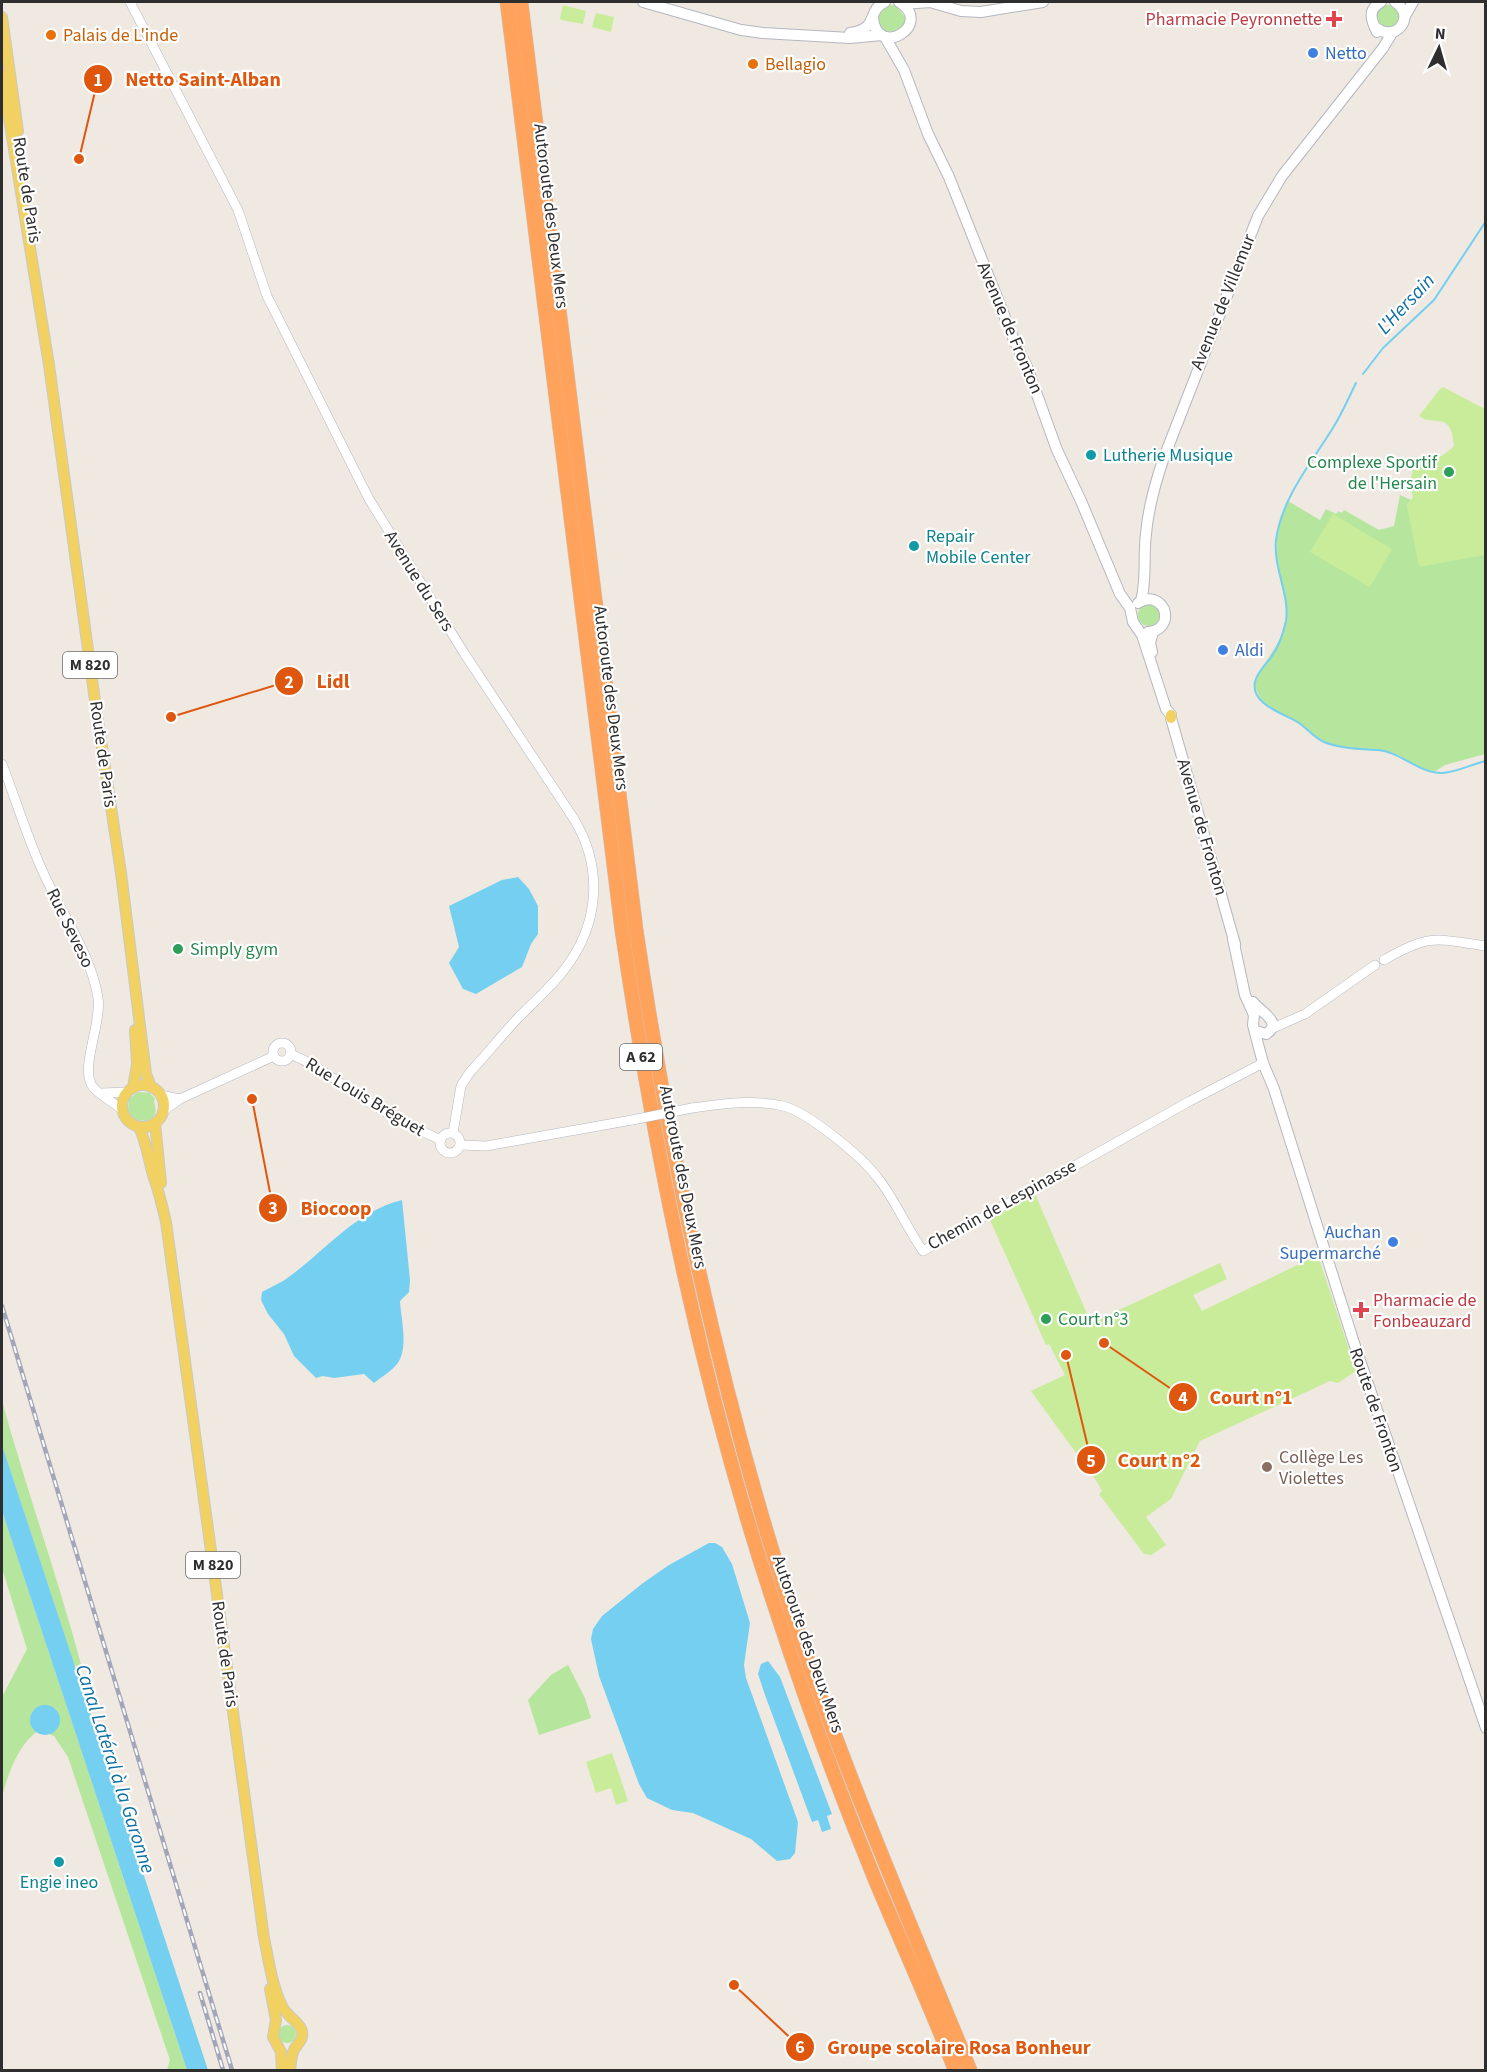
<svg xmlns="http://www.w3.org/2000/svg" width="1487" height="2072" viewBox="0 0 1487 2072" font-family="'Source Sans 3',sans-serif">
<style>
.green{fill:#b6e59e}
.pitch{fill:#c9ec9a}
.water{fill:#75cff0}
.lines{fill:none;stroke-linecap:round;stroke-linejoin:round}
.stream{stroke:#75cff0;stroke-width:2}
.tertiary-casing{stroke:#b4b7c1;stroke-width:10}
.secondary-casing{stroke:#b4b7c1;stroke-width:12}
.primary-casing{stroke:#c9c9c9;stroke-width:12}
.motorway-casing{stroke:#c9c9c9;stroke-width:15}
.tertiary{stroke:#fff;stroke-width:9}
.secondary{stroke:#fff;stroke-width:10}
.primary{stroke:#f2d163;stroke-width:10}
.motorway{stroke:#ffa35c;stroke-width:14}
.rail-casing{stroke:#a3a6b8;stroke-width:4.5}
.rail{stroke:#fff;stroke-width:2;stroke-dasharray:7;stroke-linecap:butt}
.tertiary-bridge-casing{stroke:#b4b7c1;stroke-width:10;stroke-linecap:butt}
.tertiary-bridge{stroke:#fff;stroke-width:9}
.health-dot{fill:#e0444e;stroke:#fff;stroke-width:2}
.food-dot{fill:#e8710a;stroke:#fff;stroke-width:2}
.shop-dot{fill:#3f7fe0;stroke:#fff;stroke-width:2}
.culture-dot{fill:#0f9aa8;stroke:#fff;stroke-width:2}
.leisure-dot{fill:#2e9e5b;stroke:#fff;stroke-width:2}
.education-dot{fill:#8d6e63;stroke:#fff;stroke-width:2}
.labels{text-anchor:middle;dominant-baseline:central;stroke-width:4.5;stroke-linejoin:round;paint-order:stroke}
.shield{fill:#fff;stroke:#6d6d6d;stroke-width:1.5}
.shield-label{font-size:16px;font-weight:bold;fill:#2e2e2e}
.health-label{font-size:18px;fill:#be3a42;stroke:#fff;text-anchor:end}
.food-label{font-size:18px;fill:#c56008;stroke:#fff;text-anchor:start}
.shop-label{font-size:18px;fill:#366cbe;stroke:#fff;text-anchor:start}
.street-label{font-size:18px;fill:#2e2e2e;stroke:#fff}
.culture-label{font-size:18px;fill:#0d838f;stroke:#fff;text-anchor:start}
.leisure-label{font-size:18px;fill:#27864d;stroke:#fff;text-anchor:start}
.education-label{font-size:18px;fill:#785e54;stroke:#fff;text-anchor:start}
.water-label{font-size:20px;font-style:italic;fill:#0d6fa3;stroke:#fff}
.leader{fill:none;stroke:#df570e;stroke-width:2}
.callout-dot{fill:#df570e;stroke:#fff;stroke-width:2}
.mark-label{font-size:18px;text-anchor:middle;font-weight:bold;fill:#fff}
.callout-label{font-size:20px;text-anchor:middle;font-weight:bold;fill:#df570e;stroke:#fff;stroke-width:4.5;stroke-linejoin:round;paint-order:stroke}
</style>
<rect width="100%" height="100%" fill="#efe9e1"/>
<!-- green -->
<g class="green">
<circle cx="1388" cy="16" r="11"/>
<path d="M894,5L897,6L906,19L902,29C873,42 870,6 894,5Z"/>
<path d="M1400,495L1411,500L1407,506L1484,555L1486,561L1485,754L1445,765L1434,772L1417,766L1396,754L1378,750H1356L1323,742L1298,722L1272,709L1261,700L1255,687C1256,667 1282,648 1286,620C1288,605 1282,589 1279,574C1273,549 1277,525 1288,501L1320,520L1326,509L1336,514L1338,511L1342,513L1344,510L1379,530L1394,526Z"/>
<circle cx="1149" cy="615" r="11"/>
<path d="M138,1092L150,1093L155,1099L154,1101C156,1111 158,1116 147,1121L135,1120L128,1111L129,1099Z"/>
<path d="M2,1401C27,1491 58,1578 82,1668L79,1671L73,1662L2,1445Z"/>
<path d="M2,1511L187,2070H167L170,2060L68,1757L54,1736L39,1730C18,1744 8,1774 2,1797V1697L27,1649L2,1568Z"/>
<polygon points="568,1665 585,1698 591,1718 539,1735 528,1700 551,1675"/>
<circle cx="287" cy="2034" r="9"/>
</g>
<!-- pitch -->
<g class="pitch">
<polygon points="563,5 586,11 583,24 561,20 560,18"/>
<polygon points="596,13 614,17 611,32 592,27"/>
<path d="M1443,387L1485,409V561L1484,555L1419,567L1407,506L1413,497L1410,482L1416,456C1432,463 1443,457 1454,446C1451,409 1436,428 1419,416L1440,389Z"/>
<polygon points="1333,514 1392,549 1370,587 1310,552"/>
<polygon points="1035,1194 1091,1323 1220,1263 1227,1279 1193,1295 1202,1311 1318,1255 1356,1371 1338,1383 1330,1381 1200,1441 1171,1499 1146,1517 1166,1545 1151,1555 1144,1554 1099,1494 1102,1491 1097,1482 1031,1391 1065,1375 1049,1344 1046,1345 990,1220"/>
<polygon points="612,1753 628,1801 616,1805 611,1788 596,1793 586,1762"/>
</g>
<!-- water -->
<g class="water">
<polygon points="518,877 529,889 538,906 538,934 531,944 522,967 476,994 463,989 449,963 459,947 449,906 502,880"/>
<path d="M402,1200L410,1280L409,1292L400,1301C401,1320 409,1348 397,1364C392,1371 381,1377 374,1383L364,1374L334,1378L323,1376L316,1378L294,1356L284,1334L268,1314L261,1300L262,1292C269,1288 276,1285 283,1281C322,1255 353,1212 402,1200Z"/>
<polygon points="2,1445 208,2070 187,2070 2,1511"/>
<polygon points="709,1543 715,1543 722,1547 732,1564 750,1623 744,1665 746,1678 798,1822 795,1853 790,1859 777,1861 751,1839 693,1813 672,1810 647,1798 639,1784 599,1676 591,1639 593,1629 602,1616 643,1583 669,1565"/>
<polygon points="768,1661 780,1677 832,1814 827,1816 831,1829 822,1832 818,1820 812,1822 765,1695 758,1674 761,1664"/>
<circle cx="45" cy="1720" r="15"/>
</g>
<g class="lines">
<!-- stream -->
<g class="stream">
<polyline points="1363,374 1383,348 1434,300 1486,221"/>
<path d="M1356,383C1348,399 1341,416 1331,431C1309,466 1282,498 1276,540C1273,568 1290,594 1286,621C1283,635 1278,648 1270,659C1264,666 1257,673 1255,682C1250,705 1286,714 1299,723C1308,729 1314,738 1324,742C1342,749 1360,749 1378,750C1401,752 1418,773 1442,773C1455,773 1472,764 1486,761"/>
</g>
<defs>
<g id="tertiary">
<path d="M130,2L238,210L267,296L369,499L464,653L574,819C604,869 599,925 564,970C551,987 534,1002 519,1017C502,1035 487,1054 470,1072L461,1086L453,1133"/>
<path d="M2,764C16,800 27,837 43,872C60,911 92,956 98,998C102,1024 79,1069 93,1087C100,1096 113,1101 122,1110"/>
<path d="M1384,960C1431,933 1435,939 1486,946"/>
<polyline points="1271,1029 1305,1014 1375,965"/>
<circle cx="282" cy="1052" r="9"/>
<path d="M290,1054C316,1064 335,1080 358,1095C384,1113 412,1127 441,1140"/>
<polyline points="102,1093 127,1092"/>
<polyline points="160,1095 180,1099"/>
<path d="M692,1108C721,1104 753,1099 783,1106C808,1112 861,1156 877,1177C895,1199 906,1227 923,1251L1190,1101L1263,1063"/>
<polyline points="163,1111 180,1099 274,1056"/>
<circle cx="450" cy="1143" r="10"/>
<polyline points="461,1145 486,1146 632,1120"/>
</g>
<g id="secondary">
<polyline points="643,2 741,30 763,33 850,38 882,35"/>
<polyline points="903,4 930,2 961,11 981,12 1043,2"/>
<polyline points="1405,16 1413,2"/>
<path d="M873,18C877,60 935,24 899,2"/>
<path d="M1375,27C1396,44 1417,16 1395,2"/>
<path d="M1377,32C1371,20 1367,10 1381,2"/>
<path d="M850,33C881,28 865,12 885,2"/>
<polyline points="885,37 904,70 928,134 949,177 1014,340 1027,367 1057,450 1081,501 1120,594 1130,608 1133,622 1142,635 1166,709 1171,715"/>
<path d="M1141,601C1147,579 1143,556 1146,534C1148,509 1155,484 1163,460L1258,216L1282,176L1383,48L1392,33"/>
<path d="M1138,603C1148,596 1158,599 1164,609C1168,622 1161,631 1148,632"/>
<polyline points="1152,652 1150,643 1153,632"/>
<polyline points="1171,718 1235,944"/>
<polyline points="1233,939 1245,995 1254,1015 1253,1025 1263,1063 1274,1089 1353,1340 1486,1728"/>
<path d="M1253,1002C1260,1012 1284,1022 1266,1034L1256,1031"/>
</g>
<g id="primary">
<polyline points="2,17 18,131"/>
<polyline points="2,75 49,365 96,708 121,873 146,1074 151,1087"/>
<polyline points="1171,715 1171,718"/>
<circle cx="143" cy="1106" r="21"/>
<polyline points="133,1088 137,1064 135,1030"/>
<polyline points="155,1123 161,1183"/>
<path d="M139,1127C148,1146 149,1166 156,1184C160,1197 163,1209 166,1222L264,1938C269,1961 272,1986 282,2006C287,2017 300,2022 302,2031C304,2041 296,2044 293,2052C291,2058 291,2064 290,2070"/>
<polyline points="270,1989 276,2020 273,2037 281,2052 282,2070"/>
</g>
<g id="motorway">
<path d="M507,2L622,931C656,1162 703,1392 777,1613C806,1702 839,1791 874,1877C901,1942 930,2005 955,2070"/>
<path d="M521,2L636,929C670,1159 718,1385 790,1607C841,1765 908,1917 970,2070"/>
</g>
</defs>
<!-- tertiary casing -->
<use href="#tertiary" class="tertiary-casing"/>
<!-- secondary casing -->
<use href="#secondary" class="secondary-casing"/>
<!-- primary casing -->
<use href="#primary" class="primary-casing"/>
<!-- motorway casing -->
<use href="#motorway" class="motorway-casing"/>
<!-- tertiary -->
<use href="#tertiary" class="tertiary"/>
<!-- secondary -->
<use href="#secondary" class="secondary"/>
<!-- primary -->
<use href="#primary" class="primary"/>
<!-- motorway -->
<use href="#motorway" class="motorway"/>
<defs>
<g id="rail">
<polyline points="2,1306 232,2070"/>
<polyline points="200,1993 223,2070"/>
</g>
</defs>
<!-- rail casing -->
<use href="#rail" class="rail-casing"/>
<!-- rail -->
<use href="#rail" class="rail"/>
<defs>
<polyline id="tertiary-bridge" points="632,1120 692,1108"/>
</defs>
<!-- tertiary-bridge casing -->
<use href="#tertiary-bridge" class="tertiary-bridge-casing"/>
<!-- tertiary-bridge -->
<use href="#tertiary-bridge" class="tertiary-bridge"/>
</g>
<!-- markers -->
<g class="health-dot">
<path d="M1331 10h6v6h6v6h-6v6h-6v-6h-6v-6h6z"/>
<path d="M1358 1301h6v6h6v6h-6v6h-6v-6h-6v-6h6z"/>
</g>
<g class="food-dot">
<circle cx="51" cy="35" r="6"/>
<circle cx="753" cy="64" r="6"/>
</g>
<g class="shop-dot">
<circle cx="1313" cy="53" r="6"/>
<circle cx="1223" cy="650" r="6"/>
<circle cx="1393" cy="1242" r="6"/>
</g>
<g class="culture-dot">
<circle cx="1091" cy="455" r="6"/>
<circle cx="914" cy="546" r="6"/>
<circle cx="59" cy="1862" r="6"/>
</g>
<g class="leisure-dot">
<circle cx="1449" cy="472" r="6"/>
<circle cx="178" cy="949" r="6"/>
<circle cx="1046" cy="1319" r="6"/>
</g>
<circle class="education-dot" cx="1267" cy="1467" r="6"/>
<g class="labels">
<!-- shield labels -->
<g class="shield">
<rect x="63" y="652" width="54" height="26" rx="4.5"/>
<rect x="620" y="1044" width="42" height="26" rx="4.5"/>
<rect x="186" y="1552" width="54" height="26" rx="4.5"/>
</g>
<g class="shield-label">
<text x="90" y="665">M 820</text>
<text x="641" y="1057">A 62</text>
<text x="213" y="1565">M 820</text>
</g>
<!-- health labels -->
<g class="health-label">
<text x="1322" y="19">Pharmacie Peyronnette</text>
<text x="1373" y="1300" text-anchor="start">Pharmacie de<tspan x="1373" dy="21">Fonbeauzard</tspan></text>
</g>
<!-- food labels -->
<g class="food-label">
<text x="63" y="35">Palais de L'inde</text>
<text x="765" y="64">Bellagio</text>
</g>
<!-- shop labels -->
<g class="shop-label">
<text x="1325" y="53">Netto</text>
<text x="1235" y="650">Aldi</text>
<text x="1381" y="1232" text-anchor="end">Auchan<tspan x="1381" dy="21">Supermarché</tspan></text>
</g>
<!-- street labels -->
<g class="street-label">
<text transform="translate(27 190) rotate(81)">Route de Paris</text>
<text transform="translate(551 216) rotate(83)">Autoroute des Deux Mers</text>
<text transform="translate(1223 302) rotate(-68)">Avenue de Villemur</text>
<text transform="translate(1010 328) rotate(67)">Avenue de Fronton</text>
<text transform="translate(419 581) rotate(58)">Avenue du Sers</text>
<text transform="translate(611 698) rotate(83)">Autoroute des Deux Mers</text>
<text transform="translate(103 754) rotate(82)">Route de Paris</text>
<text transform="translate(1202 827) rotate(74)">Avenue de Fronton</text>
<text transform="translate(70 928) rotate(64)">Rue Seveso</text>
<text transform="translate(365 1097) rotate(31)">Rue Louis Bréguet</text>
<text transform="translate(683 1177) rotate(79)">Autoroute des Deux Mers</text>
<text transform="translate(1002 1205) rotate(-29)">Chemin de Lespinasse</text>
<text transform="translate(1376 1410) rotate(71)">Route de Fronton</text>
<text transform="translate(808 1644) rotate(71)">Autoroute des Deux Mers</text>
<text transform="translate(225 1654) rotate(82)">Route de Paris</text>
</g>
<!-- culture labels -->
<g class="culture-label">
<text x="1103" y="455">Lutherie Musique</text>
<text x="926" y="536">Repair<tspan x="926" dy="21">Mobile Center</tspan></text>
<text x="59" y="1882" text-anchor="middle">Engie ineo</text>
</g>
<!-- leisure labels -->
<g class="leisure-label">
<text x="1437" y="462" text-anchor="end">Complexe Sportif<tspan x="1437" dy="21">de l'Hersain</tspan></text>
<text x="190" y="949">Simply gym</text>
<text x="1058" y="1319">Court n°3</text>
</g>
<!-- education labels -->
<g class="education-label">
<text x="1279" y="1457">Collège Les<tspan x="1279" dy="21">Violettes</tspan></text>
</g>
<!-- water labels -->
<g class="water-label">
<text transform="translate(1406 304) rotate(-47)">L'Hersain</text>
<text transform="translate(115 1769) rotate(72)">Canal Latéral à la Garonne</text>
</g>
</g>
<!-- callouts -->
<path class="leader" d="M79 159L98 79M171 717L289 681M252 1099L273 1208M1104 1343L1183 1397M1066 1355L1091 1460M734 1985L800 2047"/>
<g class="callout-dot">
<circle cx="79" cy="159" r="6"/>
<circle cx="171" cy="717" r="6"/>
<circle cx="252" cy="1099" r="6"/>
<circle cx="1104" cy="1343" r="6"/>
<circle cx="1066" cy="1355" r="6"/>
<circle cx="734" cy="1985" r="6"/>
<circle cx="98" cy="79" r="15"/>
<circle cx="289" cy="681" r="15"/>
<circle cx="273" cy="1208" r="15"/>
<circle cx="1183" cy="1397" r="15"/>
<circle cx="1091" cy="1460" r="15"/>
<circle cx="800" cy="2047" r="15"/>
</g>
<g class="mark-label">
<text x="98" y="86">1</text>
<text x="289" y="688">2</text>
<text x="273" y="1214">3</text>
<text x="1183" y="1404">4</text>
<text x="1091" y="1467">5</text>
<text x="800" y="2053">6</text>
</g>
<g class="callout-label">
<text x="203" y="86">Netto Saint-Alban</text>
<text x="333" y="688">Lidl</text>
<text x="336" y="1215">Biocoop</text>
<text x="1251" y="1404">Court n°1</text>
<text x="1159" y="1467">Court n°2</text>
<text x="959" y="2054">Groupe scolaire Rosa Bonheur</text>
</g>
<!-- border -->
<rect width="1487" height="2072" fill="none" stroke="#2e2e2e" stroke-width="6"/>
<!-- north arrow -->
<g transform="translate(1439 48) rotate(5)" stroke="#ffffff" stroke-width="4.5" paint-order="stroke">
<path d="M0-4.5L10 22L0 15L-10 22Z" fill="#2e2e2e"/>
<text y="-9" font-size="16" font-weight="bold" text-anchor="middle" fill="#2e2e2e">N</text>
</g>
</svg>
